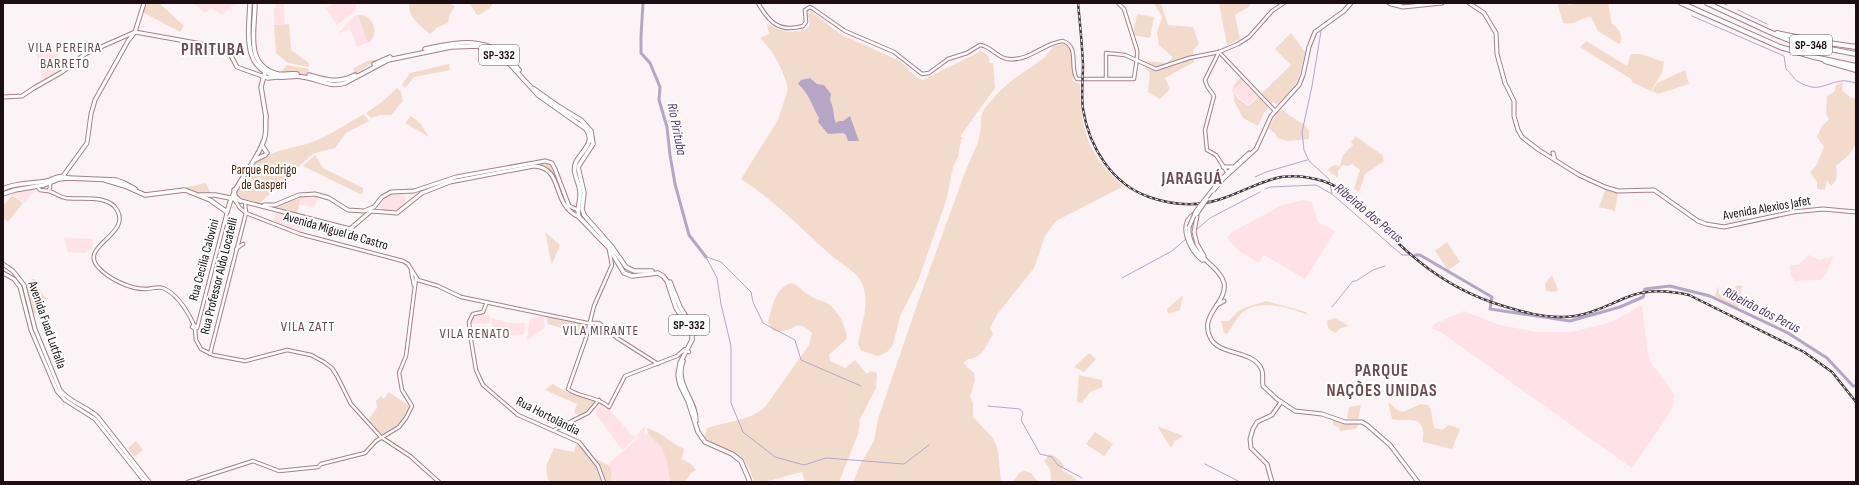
<svg xmlns="http://www.w3.org/2000/svg" width="1859" height="485" viewBox="0 0 1859 485" font-family="'Sofia Sans Condensed',sans-serif">
<style>
.built{fill:#ffe1e8}
.green{fill:#f3dbcc}
.water{fill:#b6a6c5}
.lines{fill:none;stroke-linecap:round;stroke-linejoin:round}
.stream{stroke:#b6a6c5;stroke-width:1}
.river{stroke:#b6a6c5;stroke-width:3}
.tertiary-casing{stroke:#a47f88;stroke-width:4.5}
.secondary-casing{stroke:#a47f88;stroke-width:5}
.primary-casing{stroke:#a47f88;stroke-width:5.5}
.motorway-casing{stroke:#a47f88;stroke-width:6}
.tertiary{stroke:#fff;stroke-width:2.5}
.secondary{stroke:#fff;stroke-width:3}
.primary{stroke:#fff;stroke-width:3.5}
.motorway{stroke:#fff;stroke-width:4}
.rail-casing{stroke:#473a3e;stroke-width:2.5}
.rail{stroke:#fff;stroke-width:1;stroke-dasharray:3;stroke-linecap:butt}
.secondary-bridge-casing{stroke:#a47f88;stroke-width:5;stroke-linecap:butt}
.secondary-bridge{stroke:#fff;stroke-width:3}
.labels{text-anchor:middle;dominant-baseline:central;stroke-width:4;stroke-linejoin:round;paint-order:stroke}
.shield{fill:#fff;stroke:#605659;stroke-width:1}
.shield-label{font-size:12px;font-weight:bold;fill:#1c0e12}
.park-label{font-size:13px;fill:#4c2200;stroke:#fff}
.street-label{font-size:13px;fill:#1c0e12;stroke:#fff}
.neighbourhood-label{font-size:14px;letter-spacing:1px;fill:#6a4951;stroke:#fff}
.water-label{font-size:14px;font-style:italic;fill:#513864;stroke:#fff}
.district-label{font-size:17px;font-weight:bold;letter-spacing:1px;fill:#6a4951;stroke:#fff}
</style>
<rect width="100%" height="100%" fill="#fbf3f5"/>
<!-- built -->
<g class="built">
<polygon points="193,3 242,3 233,5 222,15 211,8 205,13"/>
<polygon points="275,3 284,3 285,24 274,25 274,8 276,8"/>
<polygon points="334,3 357,3 355,11 337,25 326,8"/>
<polygon points="356,15 358,15 368,42 357,47 350,29 339,33 339,32"/>
<polygon points="57,50 61,70 42,80 37,52"/>
<polygon points="1241,76 1258,95 1249,105 1232,91 1234,85"/>
<polygon points="33,189 34,191 25,203 12,194"/>
<polygon points="395,192 404,195 406,199 405,205 394,212 381,209 379,204 382,200 388,195"/>
<polygon points="310,195 319,196 314,208 299,204 301,197"/>
<polygon points="1303,200 1311,201 1318,222 1335,231 1305,279 1264,255 1258,263 1238,250 1227,238 1232,232 1282,205"/>
<polygon points="1746,207 1748,220 1725,225 1726,211"/>
<polygon points="277,211 306,220 303,233 273,221"/>
<polygon points="64,238 93,239 92,248 85,253 68,252"/>
<polygon points="1809,255 1820,260 1833,256 1826,274 1820,280 1795,281 1791,276 1790,265 1798,265"/>
<polygon points="1642,305 1649,361 1665,380 1674,395 1671,411 1632,468 1442,333 1431,328 1434,324 1464,311 1500,325 1537,332 1572,332 1612,322"/>
<polygon points="474,313 490,316 490,323 471,324"/>
<polygon points="543,315 545,328 527,340 529,320"/>
<polygon points="491,318 509,323 525,323 524,334 511,336 493,331"/>
<polygon points="603,403 635,438 622,450 594,411"/>
<polygon points="645,426 645,435 648,434 662,448 667,462 670,482 611,482 613,473 608,464 638,439 637,435"/>
</g>
<!-- green -->
<g class="green">
<polygon points="145,3 159,3 184,26 180,32 144,13 143,12"/>
<path d="M409,3H449L455,6L450,14L448,23L438,27L430,34C420,25 408,18 409,3Z"/>
<polygon points="470,3 493,3 490,8 479,15 476,14"/>
<polygon points="1154,3 1165,3 1161,4 1168,25 1193,27 1199,44 1193,50 1194,62 1165,78 1170,89 1160,99 1148,92 1150,73 1145,68 1144,61 1167,63 1173,57 1159,45 1157,32 1162,17"/>
<polygon points="1219,3 1249,3 1250,6 1235,15 1240,39 1227,45"/>
<path d="M1559,3L1571,5L1576,3H1608L1612,24C1619,29 1622,33 1621,42L1619,44L1598,31L1591,17C1580,17 1576,26 1563,23L1558,6Z"/>
<path d="M811,11L840,34L900,61L916,77L923,80L981,51L988,55L990,63H993L995,88L961,135V137L963,138L962,140H960L962,142L960,145L958,157L953,167L946,201L918,281L900,316L893,345L887,352L878,356L862,351L858,344C861,325 870,305 863,286C859,273 843,265 833,257C803,230 775,201 741,179L778,120L788,89C784,71 774,51 760,38L769,34L767,24C779,31 797,36 809,27L810,21L807,15Z"/>
<polygon points="1137,14 1154,17 1150,38 1133,35"/>
<path d="M358,15C373,14 381,34 368,43Z"/>
<polygon points="289,24 291,50 309,63 309,67 288,63 276,53 274,25"/>
<path d="M1291,33L1305,52C1301,77 1296,87 1278,105L1273,102L1265,111L1258,126L1243,118L1234,101V86L1241,77L1244,80L1234,89V92L1239,100L1249,106L1291,65L1275,49Z"/>
<polygon points="1586,41 1627,66 1631,54 1641,54 1664,62 1662,73 1651,91 1632,82 1631,79 1580,47"/>
<path d="M1063,44L1069,46L1073,52V81L1080,84C1080,110 1083,137 1098,159C1104,169 1115,178 1124,186L1056,221L1045,236L1034,268L998,313L990,328L993,334C987,344 981,360 968,359L963,363L974,373L975,380L970,397L973,403V417L993,438L998,450L1001,482H853L861,463L874,441L878,419L918,302L964,175L978,142L981,128V117L984,109L998,93L1011,81L1044,58L1054,46Z"/>
<polygon points="370,60 377,60 355,74 353,68"/>
<polygon points="449,64 450,70 414,77 405,88 402,85 410,73"/>
<polygon points="287,65 309,69 308,75 280,73"/>
<polygon points="1685,70 1689,84 1658,94 1652,91 1657,83"/>
<path d="M1843,82L1842,90L1851,98H1856V144L1849,155L1836,166C1837,174 1838,180 1831,186L1827,180L1825,190L1817,189V182L1810,172L1816,166L1824,147L1817,137L1822,126L1829,119L1826,114L1827,96L1834,92L1836,85Z"/>
<polygon points="397,88 401,92 403,101 391,115 379,115 371,118 366,113 383,101"/>
<polygon points="1282,110 1301,123 1302,122 1309,130 1309,139 1288,141 1277,138 1275,133 1268,128 1278,112"/>
<path d="M364,114L369,121L346,133L335,148L315,153L309,157L260,203L236,197C236,189 239,185 243,178C262,148 286,152 315,141C332,134 348,123 364,114Z"/>
<polygon points="411,116 420,123 429,137 405,123"/>
<polygon points="1355,136 1382,155 1384,161 1365,174 1359,192 1354,189 1360,170 1352,164 1348,166 1343,165 1338,170 1338,178 1327,170 1334,165 1340,166 1343,155 1353,145 1351,141 1354,139"/>
<polygon points="315,155 323,168 363,188 363,193 360,194 303,166"/>
<path d="M544,161L551,164L553,167L566,205L571,209L577,211V216C573,212 566,208 564,203C555,186 558,165 532,165L536,162Z"/>
<polygon points="206,183 211,194 198,194 187,189 187,187"/>
<polygon points="1606,188 1618,192 1615,211 1599,207"/>
<polygon points="12,195 23,203 8,222 3,218 3,206"/>
<polygon points="301,197 297,213 278,207 279,205"/>
<path d="M545,232L560,245L552,264C550,260 547,238 545,232Z"/>
<polygon points="1447,242 1460,262 1448,270 1435,251"/>
<polygon points="1552,275 1558,290 1556,292 1546,291 1545,284"/>
<polygon points="32,279 35,279 39,289 46,299 33,316 25,285"/>
<path d="M791,283C802,287 801,291 809,295C814,299 821,300 827,303C839,311 845,325 847,338C842,345 835,348 829,355L830,361L845,368L855,360L867,374L871,371L877,373L876,388L860,419L858,434L839,482H805L802,472C786,475 773,482 755,482C751,475 749,466 743,460C732,449 716,447 704,438L707,428C728,421 748,422 765,407L809,345L812,333C797,319 797,328 783,331C780,332 776,331 773,331L768,322C773,306 774,289 791,283Z"/>
<polygon points="1738,285 1742,286 1738,309 1715,296 1718,286 1719,294 1728,299 1732,290"/>
<polygon points="1183,295 1180,310 1168,314 1167,309"/>
<path d="M1266,301L1306,312L1308,315C1289,308 1259,298 1242,313C1236,319 1232,327 1227,334L1224,333L1221,321H1229L1236,313L1244,308Z"/>
<polygon points="546,316 585,324 586,329 584,335 548,324"/>
<polygon points="1335,318 1349,326 1341,328 1335,333 1328,328 1327,321"/>
<polygon points="1089,353 1096,359 1084,372 1074,367"/>
<polygon points="1079,375 1102,380 1102,387 1090,392 1082,403 1077,402"/>
<polygon points="553,384 564,391 597,400 590,410 579,415 574,413 577,404 545,390"/>
<path d="M389,392L409,406C410,421 394,429 383,435L368,420L377,408L376,401L381,396L384,399Z"/>
<path d="M1388,402L1396,409L1402,412L1421,404L1428,405C1434,412 1430,421 1435,428L1442,430L1449,425L1460,429L1452,449L1423,442C1422,438 1424,434 1423,430C1420,414 1402,423 1392,419Z"/>
<polygon points="1361,405 1358,419 1347,419 1349,407"/>
<polygon points="1333,420 1345,424 1359,423 1356,429 1339,431 1340,428 1333,425"/>
<polygon points="1157,426 1181,435 1183,436 1175,441 1171,448"/>
<path d="M647,428C661,432 671,443 684,449L682,459L692,465L696,470L691,473L685,482H670L667,462L662,448L648,434Z"/>
<polygon points="1095,432 1113,444 1104,456 1086,444"/>
<polygon points="136,441 143,450 134,457 128,448"/>
<path d="M576,444L584,445C588,449 591,455 595,458C607,466 615,464 611,482H552L548,480L546,466L554,448L574,452Z"/>
<path d="M1049,454C1055,455 1061,461 1064,466L1062,470L1075,478L1077,482H1051C1051,474 1051,467 1044,462Z"/>
<polygon points="1024,471 1031,473 1038,482 1013,482 1019,473"/>
</g>
<!-- water -->
<path class="water" d="M810,78L817,84L824,85L831,94L830,100C834,107 833,116 836,123L839,121H843L850,116L859,141H848L846,135L843,133L828,134L818,122L819,118C812,106 809,93 798,84L801,80Z"/>
<g class="lines">
<!-- stream -->
<g class="stream">
<polyline points="1722,3 1727,5"/>
<polyline points="1738,10 1767,24"/>
<path d="M1692,16L1784,56L1786,69C1791,73 1794,80 1799,82C1818,93 1823,84 1841,81C1845,80 1851,82 1856,83"/>
<polyline points="1321,31 1312,86 1302,132 1304,150 1309,161 1329,179 1332,194"/>
<polyline points="1255,177 1266,172 1307,160"/>
<polyline points="1265,189 1270,187 1316,185 1332,194 1402,255 1410,255"/>
<polyline points="1196,230 1210,218 1260,192"/>
<polyline points="706,257 717,278 721,304 731,346 731,403 743,432 775,457 804,465 826,458 904,464 929,445"/>
<polyline points="707,257 721,262 751,292 753,302 763,323 795,340 801,360 861,386"/>
<polyline points="1122,278 1172,251 1186,239"/>
<polyline points="1332,307 1353,281 1356,281 1373,270 1385,266"/>
<polyline points="988,406 1020,409 1023,413 1021,420 1040,454 1052,457 1058,465 1082,478"/>
<polyline points="1205,464 1240,482"/>
</g>
<!-- river -->
<g class="river">
<polyline points="643,3 641,36 641,53 650,63 660,87 659,100 667,127 670,155 675,184 689,235 706,257"/>
<polyline points="1415,255 1420,255 1492,297 1491,301"/>
<polyline points="1644,291 1645,289 1670,286 1710,296 1788,333 1827,358 1853,386 1856,386"/>
<polyline points="1491,303 1490,309 1570,321 1620,307 1643,297 1644,294"/>
</g>
<defs>
<g id="tertiary">
<path d="M758,3C769,22 779,33 803,26L806,22L805,10L810,7L812,8L845,31L894,52L922,74L929,73L948,59L967,53L980,45C991,46 997,58 1008,59C1031,61 1043,43 1063,41C1080,47 1069,68 1077,79H1134C1135,69 1138,59 1137,50L1124,9L1118,3"/>
<polyline points="1219,52 1205,80 1207,86 1214,96 1205,130 1207,150 1216,155 1227,172"/>
<polyline points="1219,52 1275,111"/>
<polyline points="1106,78 1106,53 1125,55 1156,69 1189,58 1219,52 1238,44 1249,37 1272,11 1284,3"/>
<polyline points="37,186 40,190 48,191 50,188 50,183"/>
<path d="M49,191C55,193 60,197 66,198C81,200 108,194 117,210C132,235 77,246 99,268C109,279 130,289 145,289C151,289 158,286 163,288C177,294 188,312 194,325"/>
<polyline points="234,199 240,208 246,213 300,234 403,261 408,264 418,280 438,286 461,297 587,323 599,323 617,338 658,364"/>
<polyline points="236,249 243,244"/>
<path d="M609,250L612,265L594,306L586,338L568,389C580,398 597,396 609,407L625,376L677,356L685,349L689,352"/>
<polyline points="411,271 414,285"/>
<polyline points="487,302 483,312 473,314 469,322 470,334 476,370 483,385 518,415 579,442 598,466 604,482"/>
<polyline points="196,326 194,325 192,327 195,329 196,340 201,349 213,355 245,361 287,350 311,355 324,362 332,368 337,376 351,404 381,437 410,456 439,482"/>
<polyline points="195,329 197,328 227,212"/>
<polyline points="210,354 246,213 245,202"/>
<polyline points="554,430 588,413 599,400"/>
<polyline points="188,482 253,461 279,471 318,467 321,464 365,453 376,441 399,427 406,418 412,406 402,390 399,373 406,356 416,278"/>
</g>
<g id="secondary">
<polyline points="1389,3 1395,4 1402,3"/>
<polyline points="1469,3 1484,13 1496,33 1497,54 1505,83 1514,101 1514,116 1518,130 1522,137 1539,150 1579,175 1605,187 1618,191 1654,190 1698,221 1706,224 1724,227 1793,212 1823,209 1856,212"/>
<polyline points="1391,4 1403,7 1442,3"/>
<polyline points="3,97 22,96 34,88 62,72 85,54 135,32 224,48 228,50 237,67 262,76"/>
<polyline points="1553,153 1555,160"/>
<polyline points="1223,167 1233,167"/>
<polyline points="63,176 87,143 91,114 95,100 128,41 135,32 144,3"/>
<polyline points="1221,179 1249,153"/>
<polyline points="1222,180 1256,149 1271,116 1299,85 1303,75 1309,47 1315,32 1344,11 1351,3"/>
<path d="M230,198L350,229L371,211L397,213L422,193L450,182L534,166C565,168 550,204 579,217"/>
<polyline points="264,205 275,205 299,195 315,194 329,198 348,210 364,211 374,207 382,197 391,192 414,191 456,177 545,161 552,163 555,169 569,206 578,210"/>
<path d="M1189,227C1187,255 1219,264 1224,283C1228,302 1199,315 1210,337C1218,356 1251,349 1261,368C1264,373 1262,380 1263,386L1277,399L1295,411L1322,414L1345,422H1362L1367,425L1390,445L1418,482"/>
<path d="M1202,260C1190,250 1177,225 1194,214L1197,216L1194,232L1197,244L1204,256V260"/>
<path d="M3,264L13,271L24,285L35,329L60,390C70,403 87,406 98,417L149,482"/>
<polyline points="3,273 14,279 20,287 31,330 57,391 65,400 95,419 145,482"/>
<polyline points="1217,305 1224,301"/>
<polyline points="1272,482 1267,464 1251,448 1250,439 1253,429 1257,422 1272,415 1281,402"/>
</g>
<g id="primary">
<path d="M250,3C249,32 241,70 279,77C287,78 295,75 303,77C318,79 330,88 345,83L388,60L451,47L476,46L489,49L505,59L538,95L586,129C596,143 582,150 576,162C571,173 580,182 580,193C581,201 576,209 579,217L609,248L624,273L632,276L658,273L663,276L667,281L676,308L692,332V340L680,363L678,375L680,385L688,401L698,432L705,442L732,454L741,461L750,482"/>
<path d="M255,3C255,29 244,66 278,74C284,75 291,73 297,74"/>
<path d="M425,49C463,41 493,35 519,70"/>
<polyline points="374,64 390,57"/>
<polyline points="265,72 261,87 266,117"/>
<path d="M309,75C326,80 338,84 355,75"/>
<polyline points="262,76 268,78 277,77"/>
<polyline points="534,89 558,106 581,120 591,131 593,144 578,167 584,193 582,209 584,215 612,247 626,267 634,271 652,271"/>
<polyline points="263,147 267,153"/>
<polyline points="255,160 265,155"/>
<path d="M105,180L125,186L145,195L185,190L210,200L227,212C234,182 255,166 264,140C267,132 265,124 266,116"/>
<path d="M3,189C16,182 32,184 47,181C54,179 60,174 68,178"/>
<polyline points="234,190 235,196 240,201"/>
<polyline points="3,194 15,190 44,185 59,179 68,178 116,180 124,183 135,189"/>
<polyline points="200,195 215,195 230,198"/>
<polyline points="670,282 680,307 692,326"/>
<path d="M683,361C674,384 696,399 696,421"/>
</g>
<g id="motorway">
<polyline points="1681,3 1780,47 1814,57 1856,66"/>
<polyline points="1707,3 1774,34 1794,42 1856,54"/>
<polyline points="1777,33 1815,41 1856,47"/>
<polyline points="1825,61 1856,70"/>
</g>
</defs>
<!-- tertiary casing -->
<use href="#tertiary" class="tertiary-casing"/>
<!-- secondary casing -->
<use href="#secondary" class="secondary-casing"/>
<!-- primary casing -->
<use href="#primary" class="primary-casing"/>
<!-- motorway casing -->
<use href="#motorway" class="motorway-casing"/>
<!-- tertiary -->
<use href="#tertiary" class="tertiary"/>
<!-- secondary -->
<use href="#secondary" class="secondary"/>
<!-- primary -->
<use href="#primary" class="primary"/>
<!-- motorway -->
<use href="#motorway" class="motorway"/>
<defs>
<path id="rail" d="M1078,3C1080,23 1082,44 1083,64C1083,79 1081,95 1083,109C1089,147 1112,184 1149,197C1172,205 1197,207 1221,199C1260,186 1278,167 1323,181C1356,192 1374,220 1398,243C1424,268 1457,290 1491,302C1518,311 1547,320 1575,316C1596,313 1613,302 1633,295C1651,289 1671,291 1689,295L1804,352L1832,372L1856,402"/>
</defs>
<!-- rail casing -->
<use href="#rail" class="rail-casing"/>
<!-- rail -->
<use href="#rail" class="rail"/>
<defs>
<g id="secondary-bridge">
<polyline points="1213,191 1222,180"/>
<polyline points="1196,215 1207,199"/>
<polyline points="1189,227 1196,211 1221,179"/>
</g>
</defs>
<!-- secondary-bridge casing -->
<use href="#secondary-bridge" class="secondary-bridge-casing"/>
<!-- secondary-bridge -->
<use href="#secondary-bridge" class="secondary-bridge"/>
</g>
<g class="labels">
<!-- shield labels -->
<g class="shield">
<rect x="1790" y="35" width="42" height="20" rx="3"/>
<rect x="479" y="45" width="40" height="20" rx="3"/>
<rect x="669" y="315" width="40" height="20" rx="3"/>
</g>
<g class="shield-label">
<text x="1811" y="45">SP-348</text>
<text x="499" y="55">SP-332</text>
<text x="689" y="325">SP-332</text>
</g>
<!-- park labels -->
<g class="park-label">
<text x="264" y="170">Parque Rodrigo<tspan x="264" dy="15">de Gasperi</tspan></text>
</g>
<!-- street labels -->
<g class="street-label">
<text transform="translate(1767 208) rotate(-10)">Avenida Alexios Jafet</text>
<text transform="translate(336 231) rotate(16)">Avenida Miguel de Castro</text>
<text transform="translate(204 260) rotate(-75)">Rua Cecília Calovini</text>
<text transform="translate(219 276) rotate(-76)">Rua Professor Aldo Locatelli</text>
<text transform="translate(47 325) rotate(71)">Avenida Fuad Lutfalla</text>
<text transform="translate(548 416) rotate(27)">Rua Hortolãndia</text>
</g>
<!-- neighbourhood labels -->
<g class="neighbourhood-label">
<text x="65" y="47">VILA PEREIRA<tspan x="65" dy="16">BARRETO</tspan></text>
<text x="308" y="326">VILA ZATT</text>
<text x="601" y="330">VILA MIRANTE</text>
<text x="475" y="333">VILA RENATO</text>
</g>
<!-- water labels -->
<g class="water-label">
<text transform="translate(677 129) rotate(79)">Rio Pirituba</text>
<text transform="translate(1369 213) rotate(40)">Ribeirão dos Perus</text>
<text transform="translate(1762 310) rotate(27)">Ribeirão dos Perus</text>
</g>
<!-- district labels -->
<g class="district-label">
<text x="213" y="50">PIRITUBA</text>
<text x="1192" y="179">JARAGUÁ</text>
<text x="1382" y="371">PARQUE<tspan x="1382" dy="20">NAÇÕES UNIDAS</tspan></text>
</g>
</g>
<!-- border -->
<rect width="1859" height="485" fill="none" stroke="#1c0e12" stroke-width="8"/>
</svg>
